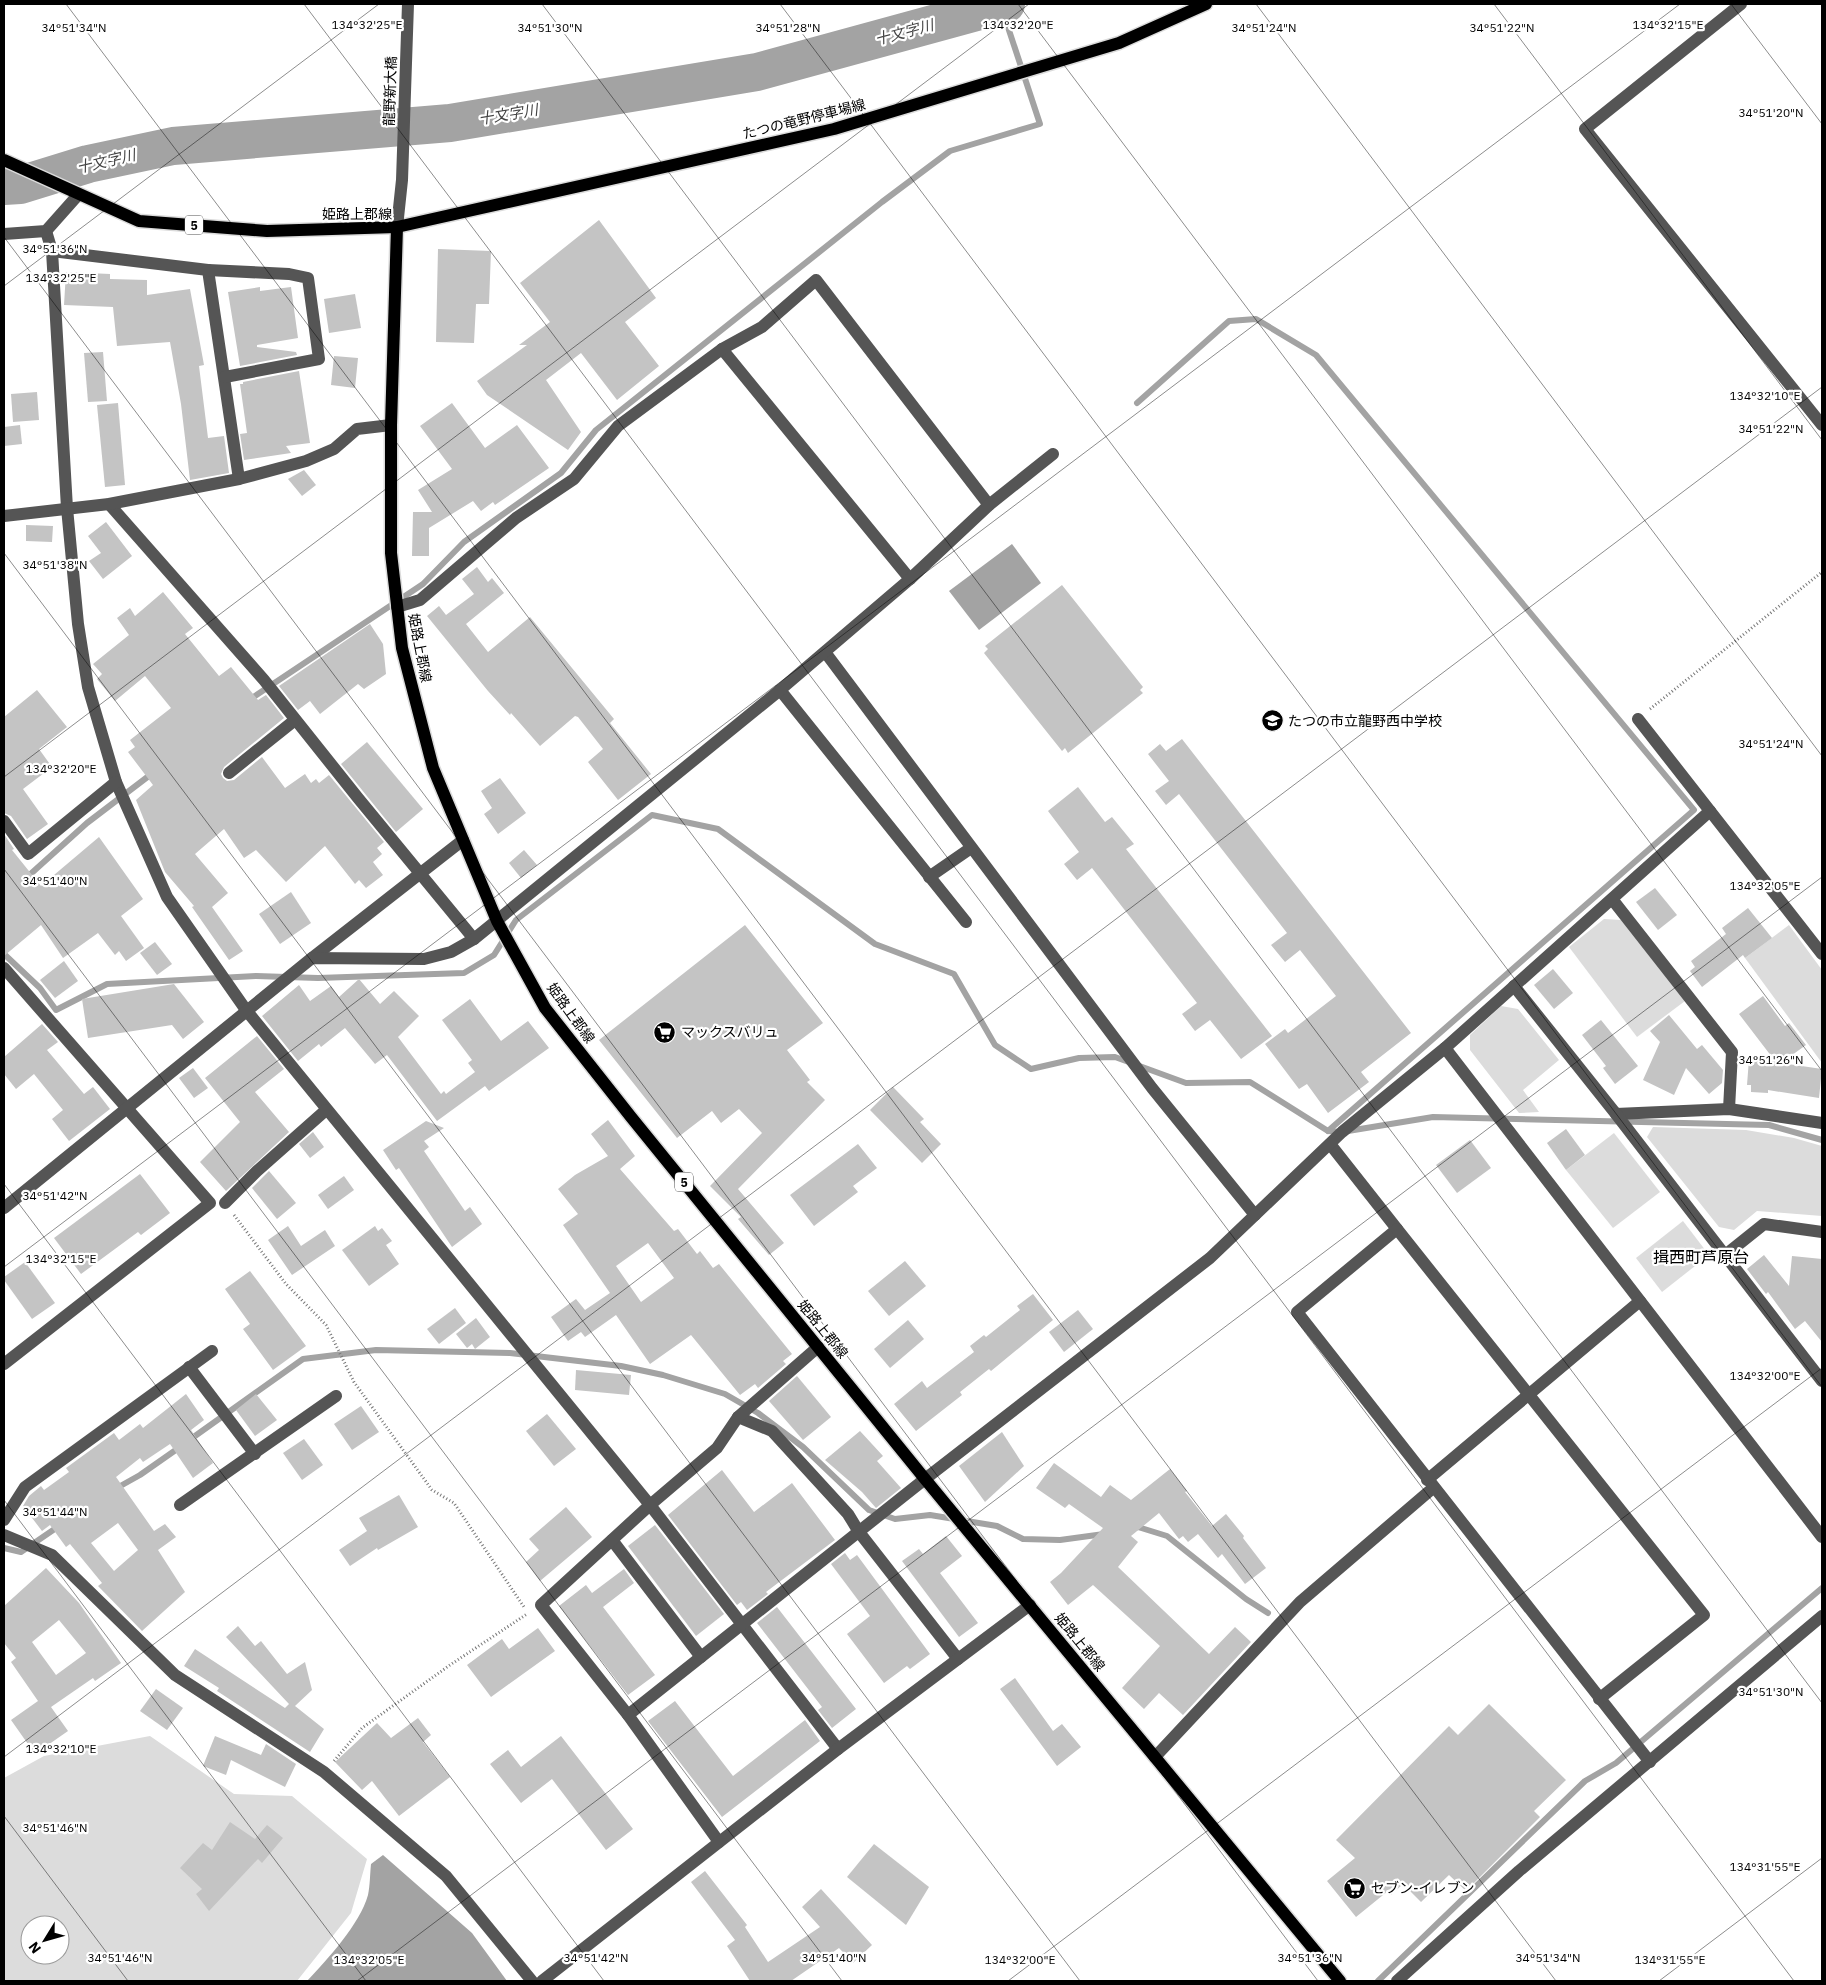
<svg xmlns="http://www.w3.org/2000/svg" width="1826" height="1985" viewBox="0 0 1826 1985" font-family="'IBM Plex Sans','Noto Sans JP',sans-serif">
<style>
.green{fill:#dcdcdc;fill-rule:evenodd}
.water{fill:#a3a3a3}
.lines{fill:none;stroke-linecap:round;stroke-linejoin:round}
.stream{stroke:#a3a3a3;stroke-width:6}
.river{stroke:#a3a3a3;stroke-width:38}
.building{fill:#c4c4c4;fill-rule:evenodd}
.major-casing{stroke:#dbdbdb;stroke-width:15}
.path{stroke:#777;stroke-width:3;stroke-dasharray:1 2.5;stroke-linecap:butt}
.minor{stroke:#555;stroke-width:12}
.major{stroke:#000;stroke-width:12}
.ticks{fill:none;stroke:#000;stroke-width:1;stroke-opacity:0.45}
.labels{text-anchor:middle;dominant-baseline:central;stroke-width:4.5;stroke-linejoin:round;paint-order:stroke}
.shield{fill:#fff;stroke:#4c4c4c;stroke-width:1}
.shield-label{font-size:12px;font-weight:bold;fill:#000}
.street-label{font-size:14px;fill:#000;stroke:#fff}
.poi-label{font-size:14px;fill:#000;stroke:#fff;text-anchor:start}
.water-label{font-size:15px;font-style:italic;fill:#444;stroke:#fff}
.quarter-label{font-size:16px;fill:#000;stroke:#fff}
.ticks-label{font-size:12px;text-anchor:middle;fill:#000;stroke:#fff;stroke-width:4.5;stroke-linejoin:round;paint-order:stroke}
</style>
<rect width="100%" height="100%" fill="#fff"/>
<!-- green -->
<g class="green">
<polygon points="1604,919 1621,920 1685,1001 1637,1037 1569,947"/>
<polygon points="1789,925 1822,970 1822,1063 1745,958"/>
<polygon points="1501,1006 1518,1009 1559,1060 1523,1090 1539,1112 1519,1113 1470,1050 1470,1035"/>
<polygon points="1653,1127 1746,1130 1794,1138 1822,1146 1822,1216 1757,1211 1734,1230 1719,1227 1647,1137"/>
<polygon points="1614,1133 1660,1192 1613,1228 1566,1170"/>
<polygon points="1683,1221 1709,1255 1662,1292 1636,1258"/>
<path d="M150,1736L234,1794L292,1796L367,1859L351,1913L297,1981H4V1778L44,1756ZM30,1925H60V1955H30Z"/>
</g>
<!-- water -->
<g class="water">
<polygon points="1012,544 1041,583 979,630 949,591"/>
<path d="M383,1855L472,1933L507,1981H307C327,1960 360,1924 368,1895C370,1886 370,1874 371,1864Z"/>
</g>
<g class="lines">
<!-- stream -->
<g class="stream">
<polyline points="1137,403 1229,321 1256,319 1316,355 1694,810 1328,1131"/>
<polyline points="249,700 423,584 464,542 561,473 596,430 882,202 950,151 1040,124 1001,6"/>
<polyline points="25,879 87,823 154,772"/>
<polyline points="4,954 40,988 56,1010 107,984 256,976 318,978 464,973 494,955 516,920 652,815 718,829 875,944 954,974 995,1045 1031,1069 1079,1058 1115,1057 1186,1083 1250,1082 1328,1131 1342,1132 1433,1117 1769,1125 1822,1140"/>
<polyline points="188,1441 303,1359 376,1350 510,1353 621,1366 663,1375 725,1394 758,1413 803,1447 869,1510 895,1519 930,1515 997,1526 1023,1539 1060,1540 1104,1534"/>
<polyline points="115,1489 140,1475 180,1447"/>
<polyline points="1133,1528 1138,1527 1167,1536 1246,1599 1268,1613"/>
<polyline points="4,1548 21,1552 59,1526"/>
<polyline points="1378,1981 1585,1781 1616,1763 1822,1588"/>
</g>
<!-- river -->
<polyline class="river" points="4,186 20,185 88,164 173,146 450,123 757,72 1006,4"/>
</g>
<!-- building -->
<g class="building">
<polygon points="599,220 656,298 625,322 659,366 617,400 581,353 546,380 581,432 568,450 487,395 477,381 527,345 519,345 550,322 520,283"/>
<polygon points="438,249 491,251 489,304 476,304 474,343 436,342"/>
<polygon points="66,272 110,274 110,279 147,280 147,295 190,289 204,365 199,366 208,438 224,436 229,473 190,480 181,404 170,342 117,346 113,307 64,305"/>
<polygon points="260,287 260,291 291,287 298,338 257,345 257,347 296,352 297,355 240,366 228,292"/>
<polygon points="355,294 361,328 329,333 324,299"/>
<polygon points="103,352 107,401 88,402 84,353"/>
<polygon points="334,356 358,358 355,388 331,385"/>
<polygon points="299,371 310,443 286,446 291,453 244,460 240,434 247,433 240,384 243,384 243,382"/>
<polygon points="37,392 39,420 13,422 11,394"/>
<polygon points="118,403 125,485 105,487 97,405"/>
<polygon points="452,403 485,448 517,425 549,468 495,505 493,502 481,511 473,501 429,528 429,556 412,556 413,512 432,512 418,490 452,469 420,426"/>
<polygon points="20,425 22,444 4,446 4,427"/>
<polygon points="304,470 316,485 302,496 288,479"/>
<polygon points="106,522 132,556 103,579 89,561 101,553 88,536"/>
<polygon points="26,525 53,526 52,542 26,541"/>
<polygon points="477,567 488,582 492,578 504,593 466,624 488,652 530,617 614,719 610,723 651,774 618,800 588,762 603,749 578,717 575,716 540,746 511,713 510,715 488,691 427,616 439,606 446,615 474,594 462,579"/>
<polygon points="1062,585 1143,687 1140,690 1143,693 1068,753 1065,748 1062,751 984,653 988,649 985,646"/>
<polygon points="163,592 193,628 185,634 219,676 231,667 258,700 266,695 284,718 224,767 221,774 223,778 227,781 234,780 262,757 285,788 305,774 311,783 316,779 319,783 329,775 384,842 377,848 382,854 373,862 383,875 366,888 359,880 355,884 325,846 286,882 256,850 244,858 224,829 195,854 228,893 212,907 243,951 229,960 192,907 194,906 165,872 136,800 153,785 128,752 135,747 130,740 171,708 145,676 115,701 97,679 102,674 93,664 129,635 117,618 130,608 135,616"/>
<polygon points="370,624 383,644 386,674 364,689 358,684 320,714 310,701 298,710 279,686"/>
<polygon points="37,690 67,727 39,749 52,767 23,789 48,824 27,839 11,816 4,813 4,717"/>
<polygon points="1182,739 1411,1033 1361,1072 1369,1082 1328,1113 1307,1084 1299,1089 1265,1044 1285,1029 1288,1033 1336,996 1300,950 1285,962 1271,945 1287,933 1179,794 1166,805 1155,791 1169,781 1148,754 1160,744 1166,751"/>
<polygon points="367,742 423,809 396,832 341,764"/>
<polygon points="500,778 526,813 498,834 484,814 492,808 481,791"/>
<polygon points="1078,787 1105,822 1112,817 1134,844 1126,849 1272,1036 1241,1059 1210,1020 1195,1031 1182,1014 1197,1003 1092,868 1077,880 1064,864 1079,852 1048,811"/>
<polygon points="4,834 14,849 12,850 41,886 99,837 143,899 121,916 144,948 126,961 119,951 115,955 98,933 63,958 41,925 4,956"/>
<polygon points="524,850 537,865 521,878 509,863"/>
<polygon points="1655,888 1677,915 1658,930 1636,902"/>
<polygon points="291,892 311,923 280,944 259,914"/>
<polygon points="1748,908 1772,938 1745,958 1743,955 1702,987 1690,971 1695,967 1691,961 1726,934 1722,928"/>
<polygon points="745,925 823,1023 787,1050 810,1080 807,1082 825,1100 738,1189 784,1243 769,1255 738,1219 741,1217 710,1186 762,1133 739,1109 721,1123 712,1111 677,1138 599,1040"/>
<polygon points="155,942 172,964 157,975 140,953"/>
<polygon points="64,961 78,981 55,998 40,980"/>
<polygon points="1553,969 1573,993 1554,1009 1534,985"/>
<polygon points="359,979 380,1004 394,991 419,1016 398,1037 441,1094 444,1091 446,1094 475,1072 468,1063 472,1060 442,1020 470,999 501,1041 528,1021 549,1048 489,1091 485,1086 437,1121 387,1055 375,1064 345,1028 321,1047 319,1044 298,1061 262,1016 299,985 310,1001 331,986 339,997"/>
<polygon points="174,984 204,1022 183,1039 172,1025 88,1038 82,999"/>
<polygon points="1763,996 1785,1026 1789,1023 1806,1045 1781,1063 1822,1069 1819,1098 1768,1090 1768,1093 1751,1092 1751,1085 1747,1085 1749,1059 1775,1061 1739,1014"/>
<polygon points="1669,1015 1697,1049 1702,1045 1723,1070 1722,1083 1709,1094 1686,1068 1674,1095 1643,1080 1660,1042 1650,1031"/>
<polygon points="1601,1020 1638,1066 1615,1084 1603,1068 1606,1066 1582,1035"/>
<polygon points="42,1024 58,1042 47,1050 84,1094 93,1087 110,1109 69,1141 52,1119 63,1110 34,1074 16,1089 4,1074 4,1057"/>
<polygon points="257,1036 284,1069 255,1092 289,1132 226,1191 200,1162 240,1122 205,1078"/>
<polygon points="193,1068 208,1088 194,1098 179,1078"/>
<polygon points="893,1087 924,1119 920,1122 941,1144 922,1163 870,1110"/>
<path d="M608,1120L635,1156L620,1169L674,1231L678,1229L697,1254L700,1251L713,1268L719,1264L792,1354L783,1361L786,1364L758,1388L755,1384L740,1395L691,1335L650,1364L616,1315L585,1337L581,1332L568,1341L551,1317L576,1299L585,1310L610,1293L563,1225L578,1214L558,1189L575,1175L608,1156L591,1134ZM648,1243L674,1278L641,1302L616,1266Z"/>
<polygon points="426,1121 444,1128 424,1141 429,1147 424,1151 465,1211 470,1207 482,1224 452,1247 399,1168 396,1170 383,1150"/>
<polygon points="1566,1129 1585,1155 1566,1170 1547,1143"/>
<polygon points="313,1132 324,1147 310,1158 299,1144"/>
<polygon points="1470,1140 1491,1168 1457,1193 1436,1165"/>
<polygon points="858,1144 877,1168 853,1186 858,1192 814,1226 790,1195"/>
<polygon points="269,1171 296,1203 277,1219 252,1188"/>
<polygon points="140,1174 170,1213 141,1235 138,1232 81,1274 54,1238"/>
<polygon points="344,1176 354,1190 328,1209 318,1195"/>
<polygon points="288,1226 301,1246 325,1230 335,1246 292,1275 268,1240"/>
<polygon points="375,1226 378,1231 382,1228 392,1241 386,1245 399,1264 369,1286 342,1250"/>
<polygon points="1764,1255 1789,1286 1792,1256 1822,1259 1822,1342 1805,1321 1795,1329 1768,1292 1766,1294 1747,1269"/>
<polygon points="905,1261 926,1286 889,1316 868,1291"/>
<polygon points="25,1262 55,1303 32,1319 4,1280 4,1277"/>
<polygon points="250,1271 306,1346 273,1370 243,1329 250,1324 225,1289"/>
<polygon points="1033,1294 1053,1320 991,1371 989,1369 960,1392 962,1395 916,1431 894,1404 922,1381 927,1388 974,1352 970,1346 984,1335 986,1337 1020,1310 1017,1306"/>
<polygon points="455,1308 466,1323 439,1344 427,1329"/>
<polygon points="1078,1310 1093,1329 1064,1352 1049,1332"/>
<polygon points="476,1318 490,1337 475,1349 472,1344 467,1348 456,1334"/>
<polygon points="908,1320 924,1339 890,1368 874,1349"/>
<polygon points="576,1370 631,1375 629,1395 575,1390"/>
<polygon points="797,1376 831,1417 803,1440 769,1401"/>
<path d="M186,1394L204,1420L191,1430L213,1463L193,1478L170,1444L143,1462L140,1458L116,1477L154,1531L165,1524L176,1537L158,1550L185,1592L142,1631L98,1586L102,1583L70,1544L66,1547L50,1525L42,1531L23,1506L29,1496L41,1486L44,1490L69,1472L66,1468L114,1433L119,1440L140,1424L143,1428ZM118,1523L138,1550L114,1571L91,1543Z"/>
<polygon points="256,1394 277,1420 255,1436 236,1410"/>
<polygon points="361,1406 379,1432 352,1450 334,1424"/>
<polygon points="547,1414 576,1449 554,1466 526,1431"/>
<polygon points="860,1431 883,1456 877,1461 901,1488 876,1508 862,1492 825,1460"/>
<polygon points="1002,1432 1024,1466 985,1502 959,1466"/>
<polygon points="304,1439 323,1465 302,1480 283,1453"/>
<polygon points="1054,1463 1101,1497 1110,1485 1131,1500 1170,1469 1187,1491 1185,1492 1212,1526 1226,1514 1244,1536 1243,1538 1266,1568 1245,1584 1222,1554 1218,1558 1198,1534 1188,1542 1183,1536 1179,1539 1159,1513 1131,1536 1138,1542 1118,1567 1209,1654 1235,1627 1251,1642 1183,1715 1159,1693 1144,1709 1122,1688 1160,1646 1093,1585 1068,1605 1050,1582 1061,1573 1103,1528 1069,1504 1065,1508 1036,1488"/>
<polygon points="722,1470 754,1512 792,1483 835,1540 766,1592 768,1594 747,1610 741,1602 737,1605 668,1515"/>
<polygon points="399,1495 418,1527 378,1550 377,1548 350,1566 339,1550 367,1531 359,1518"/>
<polygon points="566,1507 592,1537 540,1581 526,1562 539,1550 529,1539"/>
<polygon points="655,1525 724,1614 696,1636 628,1546"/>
<polygon points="946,1536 962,1556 940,1573 978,1623 959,1637 902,1561 919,1549 923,1554"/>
<polygon points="845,1553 850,1560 857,1555 930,1654 910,1669 907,1666 884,1683 847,1634 870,1616 831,1564"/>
<path d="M46,1568L79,1603L121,1663L95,1681L93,1678L51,1707L68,1731L35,1754L11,1720L38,1701L11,1662L16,1658L4,1643V1606ZM59,1620L86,1653L56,1675L32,1642Z"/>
<polygon points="624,1569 634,1583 603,1607 655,1675 628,1695 559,1606 586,1585 592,1593"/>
<polygon points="777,1607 856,1709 832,1728 818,1710 822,1707 757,1623"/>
<polygon points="238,1626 255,1646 261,1641 287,1674 305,1662 312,1690 295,1706 324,1729 310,1752 217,1691 219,1688 184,1666 195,1649 285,1708 289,1704 226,1637"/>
<polygon points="538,1628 555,1651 491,1697 467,1665 502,1639 509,1649"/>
<polygon points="1015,1678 1053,1731 1062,1724 1081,1747 1057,1766 1000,1689"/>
<polygon points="156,1689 183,1708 167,1730 140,1711"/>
<polygon points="675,1701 733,1776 805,1720 820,1741 722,1817 648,1721"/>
<polygon points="1489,1704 1566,1780 1534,1811 1540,1817 1466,1891 1449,1875 1421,1902 1403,1884 1391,1895 1388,1891 1356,1917 1327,1881 1355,1858 1336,1840 1449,1726 1458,1735"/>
<polygon points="418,1718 431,1735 423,1742 450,1777 399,1816 372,1781 362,1790 335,1762 377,1723 391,1738"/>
<polygon points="215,1736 261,1755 266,1744 296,1764 285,1787 231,1760 226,1775 203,1766"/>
<polygon points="561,1736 633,1829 606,1850 552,1779 521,1803 490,1764 508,1750 521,1767"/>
<polygon points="230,1822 255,1839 267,1825 283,1838 262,1863 258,1859 209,1911 196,1894 202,1889 180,1868 203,1843 212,1850"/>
<polygon points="874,1844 929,1887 906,1925 847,1877"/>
<polygon points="705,1871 747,1925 745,1927 768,1962 820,1927 802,1907 821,1889 872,1945 853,1963 839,1948 791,1981 750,1981 727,1946 735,1940 691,1882"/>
</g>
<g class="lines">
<defs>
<g id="major">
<polyline points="4,160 139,221 267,231 397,227 834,129 1119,43 1206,4"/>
<polyline points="397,227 391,425 391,553 402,648 433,768 497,921 545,1008 631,1117 925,1479 1340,1981"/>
</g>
</defs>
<!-- major casing -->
<use href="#major" class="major-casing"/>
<!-- path -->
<g class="path">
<polyline points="1650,709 1822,572"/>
<polyline points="234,1215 286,1284 326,1325 354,1382 432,1490 454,1503 524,1607"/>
<polyline points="334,1761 362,1728 450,1665 527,1614"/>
</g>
<!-- minor -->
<g class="minor">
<polyline points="1741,4 1585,129 1822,425"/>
<polyline points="397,227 402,180 408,4"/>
<polyline points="46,231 52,251 67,508 78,624 88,687 116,782 167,897 246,1010 650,1505 838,1749"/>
<polyline points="4,234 46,231 78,195"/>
<polyline points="52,251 208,270 239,479"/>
<polyline points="208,270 289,274 308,278 319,359 225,377"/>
<polyline points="722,349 910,579"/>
<polyline points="109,504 264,680 358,798 474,939"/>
<polyline points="4,516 109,504 239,479 306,461 334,449 357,429 391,425"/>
<polyline points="397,607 420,600 516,518 574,479 618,426 722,349 762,327 816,280 989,505"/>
<polyline points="825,652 1152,1088 1255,1215"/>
<polyline points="780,690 966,922"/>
<polyline points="1638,719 1822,954"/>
<polyline points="229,773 295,720"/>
<polyline points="4,821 28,854 116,782"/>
<polyline points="929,877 971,848"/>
<polyline points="1612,899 1732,1052 1729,1109"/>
<polyline points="312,958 463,840"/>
<polyline points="4,968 210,1203 4,1364"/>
<polyline points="1514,986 1616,1114 1729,1109 1822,1123"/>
<polyline points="1445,1048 1822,1537"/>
<polyline points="1616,1114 1822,1381"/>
<polyline points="1330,1144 1397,1229 1297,1312 1650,1762"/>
<polyline points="225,1203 257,1171 326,1110"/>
<polyline points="4,1208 312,958 424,959 451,952 474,939 780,690 910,579 989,505 1053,454"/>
<polyline points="1397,1229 1704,1615 1599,1699"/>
<polyline points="1724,1256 1764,1224 1822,1232"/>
<polyline points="189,1367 255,1454"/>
<polyline points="738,1417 772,1431 848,1514 859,1532 958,1659"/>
<polyline points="1427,1480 1640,1301"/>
<polyline points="180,1505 336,1396"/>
<polyline points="4,1520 25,1487 212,1351"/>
<polyline points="4,1535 52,1555 175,1675 324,1772 446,1876 532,1981"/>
<polyline points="612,1540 701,1657"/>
<polyline points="628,1715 925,1479 1210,1258 1342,1132 1445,1048 1710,811"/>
<polyline points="1155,1757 1300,1602 1433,1488"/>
<polyline points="719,1842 628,1715 541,1605 650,1505 717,1448 738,1417 818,1347"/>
<polyline points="542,1981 838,1749 1030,1605"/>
<polyline points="1397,1981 1519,1871 1822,1616"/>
</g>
<!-- major -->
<use href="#major" class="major"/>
</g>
<!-- ticks -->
<path class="ticks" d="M66,4L1556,1981M304,4L1794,1981M542,4L1822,1703M780,4L1822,1387M1018,4L1822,1071M1256,4L1822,756M1494,4L1822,440M1731,4L1822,124M4,237L1318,1981M4,286L379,4M4,553L1080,1981M4,777L1029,4M4,869L842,1981M4,1184L604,1981M4,1267L1680,4M4,1500L366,1981M4,1757L1822,387M4,1816L128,1981M357,1981L1822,877M1008,1981L1822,1368M1659,1981L1822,1858"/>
<!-- icons -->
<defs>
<symbol id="school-disc" viewBox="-11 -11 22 22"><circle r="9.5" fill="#000" stroke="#fff"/><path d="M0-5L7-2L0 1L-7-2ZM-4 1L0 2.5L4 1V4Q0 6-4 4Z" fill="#fff"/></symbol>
<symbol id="supermarket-disc" viewBox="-11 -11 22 22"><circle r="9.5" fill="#000" stroke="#fff"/><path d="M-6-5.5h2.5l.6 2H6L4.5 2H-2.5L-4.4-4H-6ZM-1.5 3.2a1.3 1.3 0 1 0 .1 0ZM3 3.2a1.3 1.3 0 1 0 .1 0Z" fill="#fff"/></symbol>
</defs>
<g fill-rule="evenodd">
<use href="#school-disc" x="1260" y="708" width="25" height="25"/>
<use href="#supermarket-disc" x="652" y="1020" width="25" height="25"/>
<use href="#supermarket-disc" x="1342" y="1876" width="25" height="25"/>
</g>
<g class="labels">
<!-- shield labels -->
<g class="shield">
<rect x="185" y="215.5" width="18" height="19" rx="4"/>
<rect x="675" y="1172.5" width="18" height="19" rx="4"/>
</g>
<g class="shield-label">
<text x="194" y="225">5</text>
<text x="684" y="1182">5</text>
</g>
<!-- street labels -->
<g class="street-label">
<text transform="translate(390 91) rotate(-88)">龍野新大橋</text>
<text transform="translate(804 119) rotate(-14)">たつの竜野停車場線</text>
<text x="357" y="214">姫路上郡線</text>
<text transform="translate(420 648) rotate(79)">姫路上郡線</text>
<text transform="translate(571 1013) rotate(54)">姫路上郡線</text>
<text transform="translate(823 1329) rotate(51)">姫路上郡線</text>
<text transform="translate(1080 1642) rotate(51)">姫路上郡線</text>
</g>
<!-- poi labels -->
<g class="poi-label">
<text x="1288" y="721">たつの市立龍野西中学校</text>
<text x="681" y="1032">マックスバリュ</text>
<text x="1371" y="1888">セブン-イレブン</text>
</g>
<!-- water labels -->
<g class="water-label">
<text transform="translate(904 32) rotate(-15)">十文字川</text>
<text transform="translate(508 114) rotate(-9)">十文字川</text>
<text transform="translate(106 161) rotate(-13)">十文字川</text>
</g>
<!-- quarter labels -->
<g class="quarter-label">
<text x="1701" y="1257">揖西町芦原台</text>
</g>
</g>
<g class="ticks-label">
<text x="367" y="29">134°32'25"E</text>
<text x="1018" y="29">134°32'20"E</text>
<text x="1668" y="29">134°32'15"E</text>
<text x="74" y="32">34°51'34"N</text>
<text x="550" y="32">34°51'30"N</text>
<text x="788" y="32">34°51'28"N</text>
<text x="1264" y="32">34°51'24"N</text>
<text x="1502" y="32">34°51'22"N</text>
<text x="1771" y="117">34°51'20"N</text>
<text x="55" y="253">34°51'36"N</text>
<text x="61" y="282">134°32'25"E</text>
<text x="1765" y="400">134°32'10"E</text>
<text x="1771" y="433">34°51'22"N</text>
<text x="55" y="569">34°51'38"N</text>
<text x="1771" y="748">34°51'24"N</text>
<text x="61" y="773">134°32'20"E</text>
<text x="55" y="885">34°51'40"N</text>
<text x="1765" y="890">134°32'05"E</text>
<text x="1771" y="1064">34°51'26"N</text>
<text x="55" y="1200">34°51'42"N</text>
<text x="61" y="1263">134°32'15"E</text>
<text x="1765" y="1380">134°32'00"E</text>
<text x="55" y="1516">34°51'44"N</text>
<text x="1771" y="1696">34°51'30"N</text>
<text x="61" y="1753">134°32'10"E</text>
<text x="55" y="1832">34°51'46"N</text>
<text x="1765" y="1871">134°31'55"E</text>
<text x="120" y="1962">34°51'46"N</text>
<text x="596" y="1962">34°51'42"N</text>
<text x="834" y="1962">34°51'40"N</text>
<text x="1310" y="1962">34°51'36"N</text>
<text x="1548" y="1962">34°51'34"N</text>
<text x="369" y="1964">134°32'05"E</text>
<text x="1020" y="1964">134°32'00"E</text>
<text x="1670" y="1964">134°31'55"E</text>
</g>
<!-- border -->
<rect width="1826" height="1985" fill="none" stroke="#000000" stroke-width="10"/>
<!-- north arrow -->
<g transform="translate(45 1940) rotate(233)"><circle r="24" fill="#ffffff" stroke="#999999"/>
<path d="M0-4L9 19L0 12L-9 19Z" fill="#000000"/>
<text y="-8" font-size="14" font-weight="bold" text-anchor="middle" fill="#000000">N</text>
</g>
</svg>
